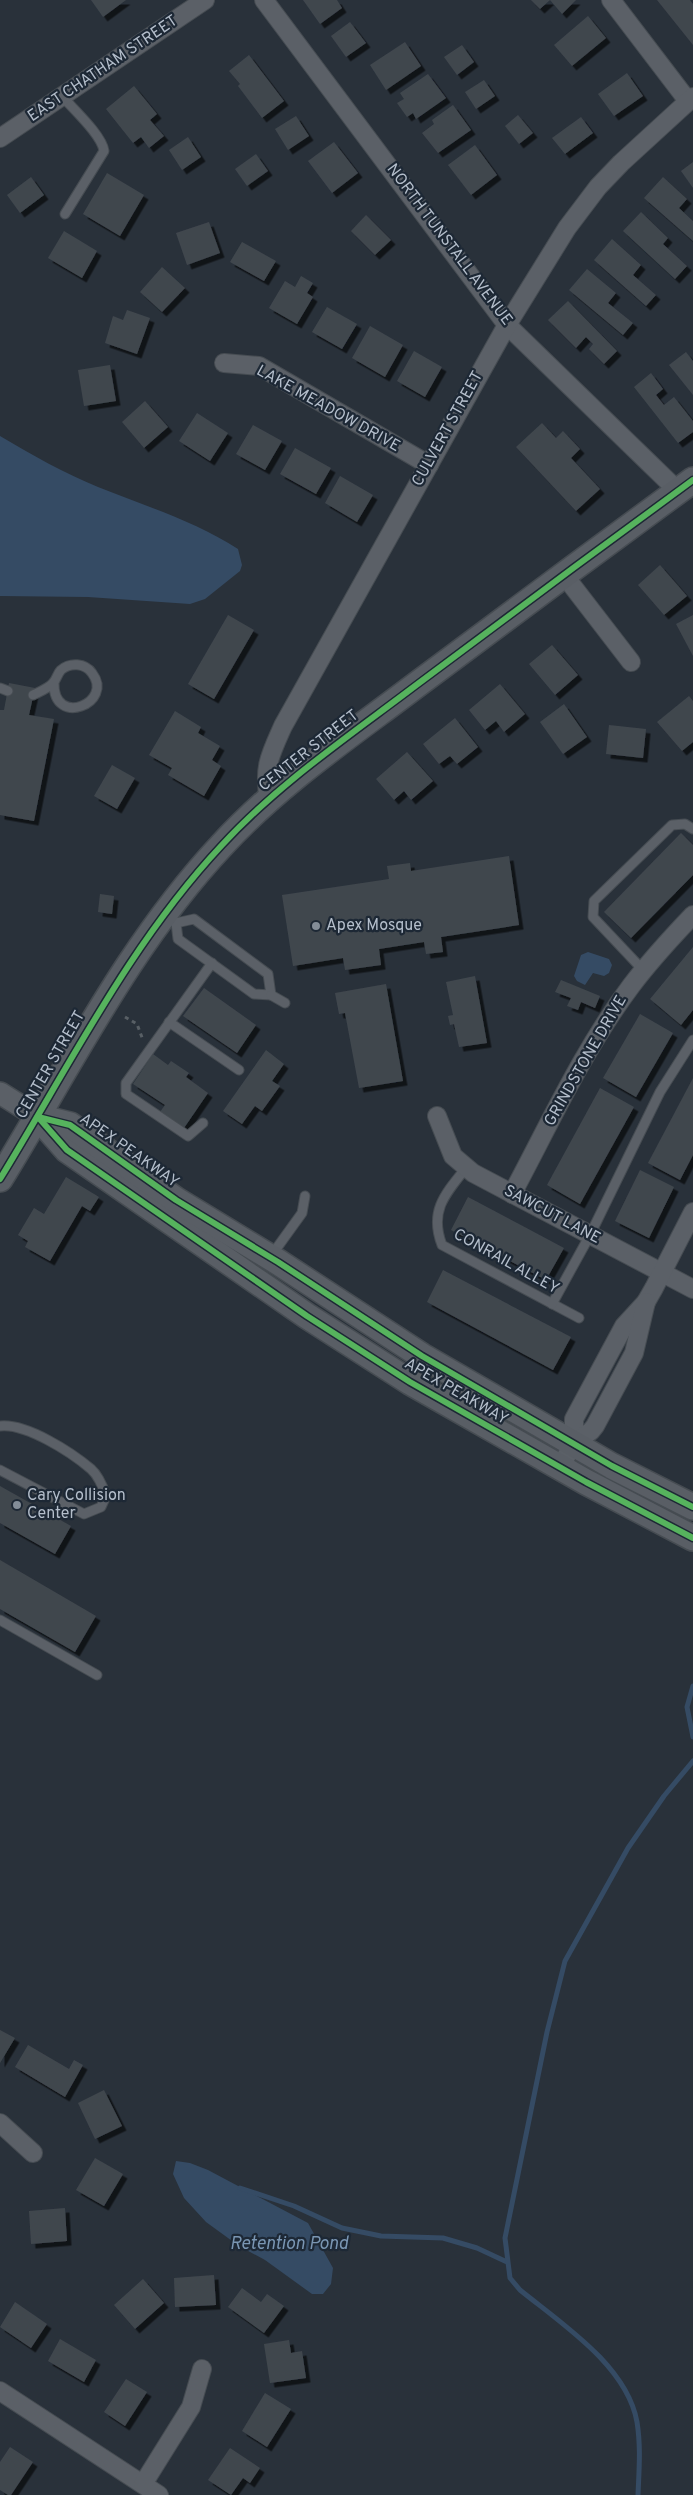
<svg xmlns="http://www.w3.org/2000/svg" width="693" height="2495" viewBox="0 0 693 2495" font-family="Overpass,sans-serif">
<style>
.water{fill:#354b64}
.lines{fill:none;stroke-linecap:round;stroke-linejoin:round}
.stream{stroke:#354b64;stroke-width:5}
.building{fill:#40474e;filter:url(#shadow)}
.service-casing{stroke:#464c52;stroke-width:11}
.minor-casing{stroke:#464c52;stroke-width:20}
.tertiary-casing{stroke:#464c52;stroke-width:24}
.secondary-casing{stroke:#464c52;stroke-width:28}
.path{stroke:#585f65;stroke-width:3;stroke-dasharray:4 4;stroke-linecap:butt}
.service{stroke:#5b6067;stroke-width:9}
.minor{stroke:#5b6067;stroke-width:18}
.tertiary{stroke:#5b6067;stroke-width:21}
.secondary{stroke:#595e65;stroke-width:25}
.cycleway-casing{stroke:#1d2835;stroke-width:9}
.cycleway{stroke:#56b35d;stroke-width:6}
.poi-dot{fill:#838d98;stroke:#1d2835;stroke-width:2}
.labels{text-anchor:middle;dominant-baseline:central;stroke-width:4.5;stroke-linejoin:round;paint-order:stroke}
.street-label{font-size:16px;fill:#b4becb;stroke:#1d2835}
.poi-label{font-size:16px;fill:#b4becb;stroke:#1d2835;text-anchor:start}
.water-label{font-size:18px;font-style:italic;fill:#7a96b3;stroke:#1d2835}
</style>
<defs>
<filter id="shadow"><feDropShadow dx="4.5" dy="4.5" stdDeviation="0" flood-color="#0009"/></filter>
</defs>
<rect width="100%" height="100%" fill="#29313a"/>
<!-- water -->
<g class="water">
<path d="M0,436C32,455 64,473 98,487C145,506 195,521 238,549L242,565L240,571L205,599L190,604L88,597L0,596Z"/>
<polygon points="588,952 609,959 612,965 609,973 604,976 593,973 585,985 577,981 574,976 581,955"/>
<polygon points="176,2161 190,2163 208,2170 308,2223 333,2268 331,2284 323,2294 312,2294 265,2260 239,2246 206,2222 184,2198 173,2174"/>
</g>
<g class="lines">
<!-- stream -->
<g class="stream">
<polyline points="693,1686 687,1707 693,1737"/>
<polyline points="240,2188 294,2206 342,2228 381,2236 443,2238 477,2248 507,2262"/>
<path d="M638,2495C639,2470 641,2447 637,2422C627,2366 562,2324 520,2290L510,2278L505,2238L547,2032L565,1961L628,1848L664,1796L693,1761"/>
</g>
</g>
<!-- building -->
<g class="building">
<polygon points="91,0 126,0 103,17"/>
<polygon points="303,0 337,0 342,8 320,24"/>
<polygon points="531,0 576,0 562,14 550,0 540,9"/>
<polygon points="657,0 690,0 693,4 693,45"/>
<polygon points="588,16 606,38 572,66 554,45"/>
<polygon points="350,22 366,43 346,57 331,36"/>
<polygon points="405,42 421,66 386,90 370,65"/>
<polygon points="462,45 474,62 457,75 444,57"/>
<polygon points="249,55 284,101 262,118 238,86 240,84 229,71"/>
<polygon points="627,73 643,96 614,116 598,94"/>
<polygon points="428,74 446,98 416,119 413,113 407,117 397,103 404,99 400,93"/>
<polygon points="484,80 495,96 476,109 465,92"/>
<polygon points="134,86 157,114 150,120 164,136 149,148 141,137 133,143 106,109"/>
<polygon points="453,105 471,130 438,153 422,133 434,124 432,120"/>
<polygon points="518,115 533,133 519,144 505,126"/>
<polygon points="296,116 309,136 288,150 275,129"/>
<polygon points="581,117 593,133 565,154 552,138"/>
<polygon points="188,137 201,157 182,170 169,150"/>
<polygon points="334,142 358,173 332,193 308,161"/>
<polygon points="475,145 497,175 471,195 448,165"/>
<polygon points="256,154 268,171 247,186 235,169"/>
<polygon points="693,162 693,188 681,171"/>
<polygon points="107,173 144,195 120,236 83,214"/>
<polygon points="31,177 44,195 20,213 7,195"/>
<polygon points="663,177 687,199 679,208 693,221 693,241 644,198"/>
<polygon points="641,212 668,238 663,244 687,266 675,279 623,231"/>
<polygon points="366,215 391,240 375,255 351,231"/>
<polygon points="209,222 220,253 187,265 176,233"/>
<polygon points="64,231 97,251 82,278 48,258"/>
<polygon points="612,239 641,265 633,275 656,295 646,306 594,260"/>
<polygon points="242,242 276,261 264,281 230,262"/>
<polygon points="162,267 185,288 162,312 140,292"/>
<polygon points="587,269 616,293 608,303 633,323 623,335 569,290"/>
<polygon points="301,276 313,283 307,293 313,297 297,324 269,308 285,281 295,287"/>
<polygon points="568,301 617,351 604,364 589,349 593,344 586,337 576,348 548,320"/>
<polygon points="327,307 357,324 342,349 312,332"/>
<polygon points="127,310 150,318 137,354 105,343 113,316 123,320"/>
<polygon points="370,326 403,345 385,377 352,358"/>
<polygon points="414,351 442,367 425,397 397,381"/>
<polygon points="686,352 693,361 693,395 669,365"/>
<polygon points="110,365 116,401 84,406 78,370"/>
<polygon points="651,373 663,389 656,395 664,405 674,397 693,421 693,432 678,443 634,387"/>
<polygon points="145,401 168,427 144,448 122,422"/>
<polygon points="197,413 228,433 210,461 179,441"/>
<polygon points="542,423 556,438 563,431 580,449 571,458 600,489 576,511 516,447"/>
<polygon points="253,425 282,441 265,470 236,454"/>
<polygon points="295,448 331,468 316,494 280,474"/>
<polygon points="340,476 373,495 357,522 325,503"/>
<polygon points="660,565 687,596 664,615 638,585"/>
<polygon points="228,615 254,630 214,699 188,684"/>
<polygon points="693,615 693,656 676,624"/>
<polygon points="552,645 578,675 555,695 529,664"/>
<polygon points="9,683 35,688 29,715 54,719 34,821 0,815 0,710 4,710"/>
<polygon points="500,684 525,714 504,732 496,721 485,730 469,710"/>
<polygon points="689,696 693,701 693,742 682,751 657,722"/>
<polygon points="564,704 587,737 563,754 540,722"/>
<polygon points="175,711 201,727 198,733 220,746 212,760 221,766 204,796 168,775 172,768 149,755"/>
<polygon points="455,718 478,747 457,764 450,756 439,764 423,744"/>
<polygon points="609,725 646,729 643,758 606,754"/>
<polygon points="407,752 433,781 411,800 404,791 394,800 376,779"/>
<polygon points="112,765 135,778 117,809 94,796"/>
<polygon points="681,833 693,845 693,875 631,938 604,912"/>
<polygon points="509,856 519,925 441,937 443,952 426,954 424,942 379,949 381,965 345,970 343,958 293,966 282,895 389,879 387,866 410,863 411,871"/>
<polygon points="100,894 114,896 112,914 98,912"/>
<polygon points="693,947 693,1010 681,1025 650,999"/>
<polygon points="475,976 487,1043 459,1047 454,1024 450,1025 448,1016 453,1015 446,982"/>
<polygon points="561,980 600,996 595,1008 581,1002 578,1010 567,1006 571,998 555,992"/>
<polygon points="386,984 403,1081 359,1088 345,1013 339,1014 335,993"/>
<polygon points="204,988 256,1025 237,1053 183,1016"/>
<polygon points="640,1014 673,1033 636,1097 603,1078"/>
<polygon points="266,1050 284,1064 272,1081 280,1086 262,1111 255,1106 242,1124 223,1111"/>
<polygon points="153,1054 168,1065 171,1061 189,1073 186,1077 208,1093 184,1128 160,1112 165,1105 133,1084"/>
<polygon points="693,1078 693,1155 680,1180 648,1163"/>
<polygon points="600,1088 634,1107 580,1204 547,1185"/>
<polygon points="640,1170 674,1187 649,1238 615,1221"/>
<polygon points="66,1177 99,1197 90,1211 82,1206 50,1261 25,1247 28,1241 18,1235 34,1208 44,1214"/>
<polygon points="468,1197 564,1248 546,1280 451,1230"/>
<polygon points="443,1270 571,1337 553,1370 427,1302"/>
<polygon points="0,1486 71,1526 55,1554 0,1523"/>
<polygon points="0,1560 96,1616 75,1652 0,1609"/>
<polygon points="0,2030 15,2038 0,2063"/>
<polygon points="28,2045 69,2069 74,2060 83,2065 65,2097 15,2067"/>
<polygon points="104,2090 122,2126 95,2139 78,2103"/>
<polygon points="95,2158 123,2174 104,2206 76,2190"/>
<polygon points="65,2208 67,2241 31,2244 29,2211"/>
<polygon points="214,2275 216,2305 175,2307 174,2278"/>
<polygon points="143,2279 164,2303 135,2329 114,2305"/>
<polygon points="242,2288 261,2302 267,2294 284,2306 264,2333 228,2307"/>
<polygon points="15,2302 47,2324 31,2348 0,2327"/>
<polygon points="60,2339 96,2360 84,2382 48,2361"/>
<polygon points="289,2340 291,2353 302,2351 306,2378 270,2383 264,2344"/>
<polygon points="126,2379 147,2392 125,2426 104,2412"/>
<polygon points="265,2393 291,2409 267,2447 242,2431"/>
<polygon points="10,2447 33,2462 11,2495 8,2495 0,2490 0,2462"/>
<polygon points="230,2448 260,2468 250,2483 243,2478 231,2495 208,2480"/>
</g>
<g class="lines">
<defs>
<g id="service">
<path d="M62,96C73,109 102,135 104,151L65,214"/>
<polyline points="0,688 8,691"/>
<path d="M33,695C39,692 49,688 53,683C57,679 57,674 61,670C70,662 85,663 92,673C115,703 53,728 54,683"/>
<polyline points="165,915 176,923 178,939 254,994 271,995 268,974 194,919 176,923"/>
<polyline points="643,970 593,917 594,901 672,825 685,824 693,829"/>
<polyline points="271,995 285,1003"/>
<polyline points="169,1022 239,1070"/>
<polyline points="203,1123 188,1136 126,1094 126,1083 212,963"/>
<path d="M466,1168C445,1194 429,1211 442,1245L579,1318"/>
<polyline points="271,1256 302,1213 305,1196"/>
<polyline points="552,1304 590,1235 660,1092 693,1040"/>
<path d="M0,1426C26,1423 71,1452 91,1469C99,1476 103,1487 106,1496L101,1507L84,1514L0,1470"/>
<polyline points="0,1620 97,1675"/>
</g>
<g id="minor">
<polyline points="264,0 507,325 678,491"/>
<polyline points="611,0 688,101"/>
<polyline points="0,138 205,0"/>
<polyline points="224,363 259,366 429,465"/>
<polyline points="564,575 631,662"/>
<path d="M269,800C263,767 270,755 283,726L507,325L567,228L598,187L621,163L693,97"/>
<polyline points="437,1116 453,1156 473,1173 693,1289"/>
<path d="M512,1194C549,1125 583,1050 631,986C650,961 671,938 693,915"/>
<polyline points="574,1443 574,1419 624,1326 646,1302 654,1288 693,1212"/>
<polyline points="560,1467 574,1443 591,1431 595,1426 634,1353 646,1302"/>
<polyline points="0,2123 33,2153"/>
<polyline points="0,2391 159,2495"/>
<polyline points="143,2484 191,2407 202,2369"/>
</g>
<polyline id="tertiary" points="0,1093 38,1117"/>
<g id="secondary">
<polyline points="38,1117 67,1150 307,1316 410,1382 586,1482 693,1538"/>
<polyline points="38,1117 70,1125 176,1200 278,1262 422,1356 612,1466 693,1507"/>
<path d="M0,1179C70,1065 130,943 222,845C278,784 349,736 415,686C507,617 600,548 693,480"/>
</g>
</defs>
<!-- service casing -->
<use href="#service" class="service-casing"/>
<!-- minor casing -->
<use href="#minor" class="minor-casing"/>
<!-- tertiary casing -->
<use href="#tertiary" class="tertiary-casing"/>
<!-- secondary casing -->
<use href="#secondary" class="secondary-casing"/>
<!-- path -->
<polyline class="path" points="125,1017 137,1024 143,1040"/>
<!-- service -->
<use href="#service" class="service"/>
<!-- minor -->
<use href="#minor" class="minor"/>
<!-- tertiary -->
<use href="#tertiary" class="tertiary"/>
<!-- secondary -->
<use href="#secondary" class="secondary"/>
<defs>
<g id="cycleway">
<polyline points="38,1117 67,1150 307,1316 410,1382 586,1482 693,1538"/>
<polyline points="38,1117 70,1125 176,1200 278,1262 422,1356 612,1466 693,1507"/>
<path d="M0,1179C70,1065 130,943 222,845C278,784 349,736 415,686C507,617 600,548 693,480"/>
</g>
</defs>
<!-- cycleway casing -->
<use href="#cycleway" class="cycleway-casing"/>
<!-- cycleway -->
<use href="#cycleway" class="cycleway"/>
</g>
<!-- markers -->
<g class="poi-dot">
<circle cx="316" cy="926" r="5"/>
<circle cx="17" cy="1505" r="5"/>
</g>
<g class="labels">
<!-- street labels -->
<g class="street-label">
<text transform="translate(103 69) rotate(-34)">EAST CHATHAM STREET</text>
<text transform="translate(449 245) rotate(53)">NORTH TUNSTALL AVENUE</text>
<text transform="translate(328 409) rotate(29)">LAKE MEADOW DRIVE</text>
<text transform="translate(448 429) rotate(-61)">CULVERT STREET</text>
<text transform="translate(309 751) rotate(-38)">CENTER STREET</text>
<text transform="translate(586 1061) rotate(-60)">GRINDSTONE DRIVE</text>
<text transform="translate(51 1065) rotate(-60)">CENTER STREET</text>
<text transform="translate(129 1151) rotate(35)">APEX PEAKWAY</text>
<text transform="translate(552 1215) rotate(28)">SAWCUT LANE</text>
<text transform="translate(506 1262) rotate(29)">CONRAIL ALLEY</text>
<text transform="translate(456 1392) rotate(30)">APEX PEAKWAY</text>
</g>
<!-- poi labels -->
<g class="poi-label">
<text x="326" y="926">Apex Mosque</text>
<text x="27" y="1496">Cary Collision<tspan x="27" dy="18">Center</tspan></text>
</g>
<!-- water labels -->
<g class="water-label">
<text x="289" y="2244">Retention Pond</text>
</g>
</g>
</svg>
